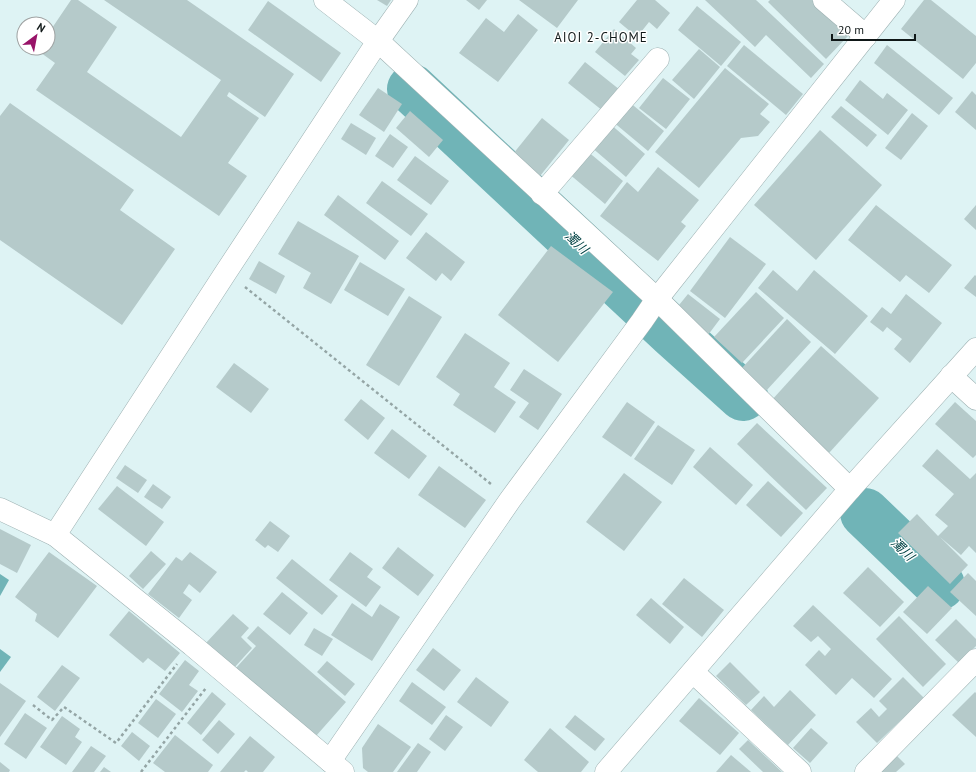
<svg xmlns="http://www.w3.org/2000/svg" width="976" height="772" font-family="'PT Sans','Noto Sans JP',sans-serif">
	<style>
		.water { fill: #70b4b7 }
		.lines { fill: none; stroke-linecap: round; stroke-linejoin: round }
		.river { stroke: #70b4b7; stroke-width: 50 }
		.building { fill: #b5caca }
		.minor-casing { stroke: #9db1b2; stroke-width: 23 }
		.path { stroke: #94a5a5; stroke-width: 2.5; stroke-dasharray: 3 3; stroke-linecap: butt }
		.minor { stroke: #fff; stroke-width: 22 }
		.labels { text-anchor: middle; stroke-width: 3; stroke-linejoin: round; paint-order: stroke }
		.neighbourhood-label { font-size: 13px; letter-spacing: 1px; fill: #0f1717; stroke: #fff }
		.water-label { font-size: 13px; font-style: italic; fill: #004244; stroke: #fff }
	</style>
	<rect width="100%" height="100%" fill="#def3f4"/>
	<!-- water -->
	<g class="water">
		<path d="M0,574l9,6 -9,16z"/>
		<path d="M0,649l11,8 -11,15z"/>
	</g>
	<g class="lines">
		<!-- river -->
		<g class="river">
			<path d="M412,89l261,244 70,63"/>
			<path d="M865,513l75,72"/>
		</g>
	</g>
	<!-- building -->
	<g class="building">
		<path d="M71,0h7l39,27 -30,45 94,65 40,-57 -117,-80h83l107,74 -29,43 -36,-25 -2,4 32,22 -31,45 19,13 -28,40 -183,-126 19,-27 -18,-13 1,-2h10v-14z"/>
		<path d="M377,0h14l-4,6z"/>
		<path d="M466,0h21l-8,10z"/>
		<path d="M519,0h59l-21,28z"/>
		<path d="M637,0h18l15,13 -13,16 -8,-7 -12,15 -18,-15z"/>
		<path d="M705,0h51l68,64 -13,14 -45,-43 -11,12z"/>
		<path d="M770,0h42l36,36 -22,23 -58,-57z"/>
		<path d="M924,0h7l45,36v27l-13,16 -62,-50z"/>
		<path d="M268,1l73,52 -20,29 -73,-52z"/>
		<path d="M697,6l44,36 -20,24 -43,-36z"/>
		<path d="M518,14l20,16 -40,52 -39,-29 27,-35 18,14z"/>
		<path d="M614,29l22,19 -5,6 8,6 -14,16 -30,-24z"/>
		<path d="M744,45l59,49 -17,21 -59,-49z"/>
		<path d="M887,45l66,53 -14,17 -65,-52z"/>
		<path d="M699,49l21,18 -26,32 -22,-19z"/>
		<path d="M585,62l35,28 -17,21 -35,-28z"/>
		<path d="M725,68l44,36 -9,10 10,8 -12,14 -17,2 -42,50 -44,-36z"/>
		<path d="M663,78l27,21 -24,30 -27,-21z"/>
		<path d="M860,80l23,19 4,-6 21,17 -20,25 -43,-35z"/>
		<path d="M378,88l24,16 -18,28 -25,-17z"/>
		<path d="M972,91l4,4v35l-21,-18z"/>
		<path d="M628,101l36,30 -16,20 -36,-30z"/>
		<path d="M10,103l124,87 -14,20 55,39 -53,76 -122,-85v-124z"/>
		<path d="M841,106l36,29 -10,12 -36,-30z"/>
		<path d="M410,111l33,29 -14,17 -33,-29z"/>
		<path d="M912,113l16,13 -27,34 -16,-12z"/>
		<path d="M542,118l27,22 -29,36 -27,-22z"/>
		<path d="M351,123l25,15 -10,17 -25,-16z"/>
		<path d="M609,123l36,31 -19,23 -36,-31z"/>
		<path d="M820,130l62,55 -66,75 -62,-55z"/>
		<path d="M390,134l18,13 -15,21 -18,-12z"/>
		<path d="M586,150l37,31 -18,23 -37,-31z"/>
		<path d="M415,156l34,25 -18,24 -34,-25z"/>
		<path d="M658,167l41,33 -18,22 5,4 -28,35 -58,-45 27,-34 11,10z"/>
		<path d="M382,181l46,33 -17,22 -45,-33z"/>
		<path d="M338,195l61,46 -14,19 -61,-45z"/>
		<path d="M876,205l76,60 -23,28 -23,-18 -6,7 -52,-42z"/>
		<path d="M976,205v25l-12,-11z"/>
		<path d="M298,221l61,35 -28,48 -28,-16 8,-15 -33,-19z"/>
		<path d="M426,232l39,30 -14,19 -9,-8 -6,8 -30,-23z"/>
		<path d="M730,237l36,27 -41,54 -35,-27z"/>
		<path d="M551,246l62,46 -55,70 -60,-47z"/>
		<path d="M259,261l26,15 -9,18 -27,-15z"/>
		<path d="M360,262l45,27 -17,27 -44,-26z"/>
		<path d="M773,270l24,21 17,-21 54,46 -33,38 -77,-66z"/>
		<path d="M975,275l1,1v21l-12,-9z"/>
		<path d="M756,292l28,26 -42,45 -28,-26z"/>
		<path d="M688,294l32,25 -12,16 -33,-25z"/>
		<path d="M906,294l36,29 -32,40 -16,-14 8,-10 -15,-12 -4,5 -13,-10 12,-15 9,7z"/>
		<path d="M409,296l33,21 -43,69 -33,-21z"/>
		<path d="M787,319l24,23 -45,49 -24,-23z"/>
		<path d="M465,333l45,30 -16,24 22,15 -21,31 -42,-28 7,-11 -24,-17z"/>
		<path d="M821,346l58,52 -50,55 -58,-52z"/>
		<path d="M234,363l35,26 -18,24 -35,-26z"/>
		<path d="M524,369l38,25 -24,36 -19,-13 10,-14 -19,-13z"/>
		<path d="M361,399l24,19 -17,22 -24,-20z"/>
		<path d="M627,402l28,20 -24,35 -29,-20z"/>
		<path d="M955,402l21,19v34l-3,3 -38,-34z"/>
		<path d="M757,423l70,65 -21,22 -69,-66z"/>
		<path d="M658,425l37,25 -23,35 -38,-26z"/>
		<path d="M392,429l35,27 -18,23 -35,-26z"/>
		<path d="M710,447l43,38 -17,20 -43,-38z"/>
		<path d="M937,449l33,30 6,-6v80l-7,-7 -8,9 -21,-18 28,28 -18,19 -52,-51 19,-19 21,22 10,-10 -13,-11 19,-21 -32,-28z"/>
		<path d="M125,465l22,15 -9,13 -22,-15z"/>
		<path d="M439,466l47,34 -21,28 -47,-33z"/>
		<path d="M624,473l38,29 -38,49 -38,-29z"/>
		<path d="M768,481l35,32 -22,24 -35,-32z"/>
		<path d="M153,484l18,13 -9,12 -18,-12z"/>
		<path d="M117,486l47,36 -18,24 -48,-37z"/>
		<path d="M270,521l20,15 -12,16 -10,-7 -3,3 -10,-8z"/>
		<path d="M0,529l31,16 -14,28 -17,-9z"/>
		<path d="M398,547l36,28 -16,21 -36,-28z"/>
		<path d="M151,551l15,13 -23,25 -14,-13z"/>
		<path d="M49,552l48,34 -39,52 -23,-17 2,-7 -22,-17z"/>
		<path d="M190,552l27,20 -17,21 -11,-9 -6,9 9,7 -13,18 -31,-24 28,-37 6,4z"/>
		<path d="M350,552l23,17 -6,8 14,10 -15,20 -37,-27z"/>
		<path d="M292,559l46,37 -16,19 -46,-37z"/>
		<path d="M868,567l36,35 -24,25 -37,-34z"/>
		<path d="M968,573l8,8v35l-26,-24z"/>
		<path d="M684,578l40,32 -22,27 -40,-33z"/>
		<path d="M928,586l24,22 -25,26 -24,-22z"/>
		<path d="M282,592l26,21 -18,22 -27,-21z"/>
		<path d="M651,598l33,29 -14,17 -34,-29z"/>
		<path d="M352,603l20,14 8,-13 20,13 -28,44 -41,-26z"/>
		<path d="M813,605l79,74 -18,19 -22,-20 -16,17 -31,-30 14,-15 6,6 6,-7 -13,-13 -7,6 -18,-16z"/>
		<path d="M129,611l51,42 -15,18 -17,-13 -5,5 -34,-28z"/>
		<path d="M233,614l16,14 -8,9 11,11 -18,20 -28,-25z"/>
		<path d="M899,616l47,48 -23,23 -47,-48z"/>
		<path d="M956,619l20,20v7l-17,17 -24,-23z"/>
		<path d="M258,626l88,76 -30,34 -80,-68 20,-22 -9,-8z"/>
		<path d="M314,628l19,11 -11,17 -18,-11z"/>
		<path d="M433,648l28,22 -17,21 -28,-21z"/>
		<path d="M185,660l14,11 -10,14 9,6 -16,21 -23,-18z"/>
		<path d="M327,661l28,23 -10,12 -28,-24z"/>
		<path d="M730,662l30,30 -14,13 -30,-29z"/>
		<path d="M62,665l18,13 -25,33 -18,-14z"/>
		<path d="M476,677l33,25 -18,25 -34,-25z"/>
		<path d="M903,677l21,21 -47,45 -21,-21 15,-14 8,9 8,-8 -8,-8z"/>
		<path d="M412,682l34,25 -14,18 -33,-24z"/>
		<path d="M0,683l26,18 -26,36z"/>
		<path d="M790,690l26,25 -28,30 -37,-35 13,-14 10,11z"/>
		<path d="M212,692l14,12 -25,31 -14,-12z"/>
		<path d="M975,692l1,1v44l-24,-22z"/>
		<path d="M699,698l40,35 -19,22 -41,-34z"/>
		<path d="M156,699l20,15 -18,24 -20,-15z"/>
		<path d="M25,713l22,15 -21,31 -22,-15z"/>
		<path d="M446,715l17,12 -18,24 -16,-12z"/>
		<path d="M575,715l30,24 -10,12 -30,-24z"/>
		<path d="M62,716l18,13 -5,8 7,5 -16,23 -26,-18z"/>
		<path d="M219,720l16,14 -17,20 -16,-14z"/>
		<path d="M378,724l33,23 -18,25h-25l-5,-4 -1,-20z"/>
		<path d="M550,728l39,34 -8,10h-43l-14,-12z"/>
		<path d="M811,728l17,15 -18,20 -17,-15z"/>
		<path d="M132,732l18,14 -11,15 -18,-15z"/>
		<path d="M175,735l38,30 -5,7h-43l-12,-9z"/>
		<path d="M250,736l25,21 -12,15h-15l-2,-2 -2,2h-24z"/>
		<path d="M748,740l34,32h-19l-24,-23z"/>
		<path d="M418,743l13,9 -14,20h-20z"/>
		<path d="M91,746l15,10 -12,16h-22z"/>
		<path d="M895,754l10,10 -9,8h-20z"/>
		<path d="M731,755l20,17h-35z"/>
		<path d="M0,762l10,8 -1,2h-9z"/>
		<path d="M104,767l7,5h-11z"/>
	</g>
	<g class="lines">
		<!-- minor casing -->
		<g class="minor-casing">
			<g id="minor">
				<path d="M325,0l53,41 279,258 193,190"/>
				<path d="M824,0l42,36"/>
				<path d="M542,194l116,-135"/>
				<path d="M951,376l25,23"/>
				<path d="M0,509l55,26 137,110 151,127"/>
				<path d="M55,535l171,-263 152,-231 29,-41"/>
				<path d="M693,672l107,100"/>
				<path d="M330,761l180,-261 132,-179 15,-22 237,-299"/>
				<path d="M606,772l244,-283 126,-140"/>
				<path d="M866,772l110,-112"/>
			</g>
		</g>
		<!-- path -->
		<g class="path">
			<path d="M245,287l246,197"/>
			<path d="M33,705l19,15 12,-13 52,36 61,-79"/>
			<path d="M141,772l65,-84"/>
		</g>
		<!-- minor -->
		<use href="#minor" class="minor"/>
	</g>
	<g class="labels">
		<!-- neighbourhood labels -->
		<g class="neighbourhood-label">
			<text x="601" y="42">AIOI 2-CHOME</text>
		</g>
		<!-- water labels -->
		<g class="water-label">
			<text transform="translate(577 242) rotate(43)" y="5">濁川</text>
			<text transform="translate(903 549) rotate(44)" y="5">濁川</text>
		</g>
	</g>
	<!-- north arrow -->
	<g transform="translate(36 36) rotate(32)"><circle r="19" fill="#ffffff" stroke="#9fa2a2"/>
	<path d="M0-3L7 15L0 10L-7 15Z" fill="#981368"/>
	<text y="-6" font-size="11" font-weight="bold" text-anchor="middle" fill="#0f1717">N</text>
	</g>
	<!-- scale -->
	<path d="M832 34v6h83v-6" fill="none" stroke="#0f1717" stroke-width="2"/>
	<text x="838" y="34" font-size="12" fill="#0f1717" stroke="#ffffff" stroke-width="3" paint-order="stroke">20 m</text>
</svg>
